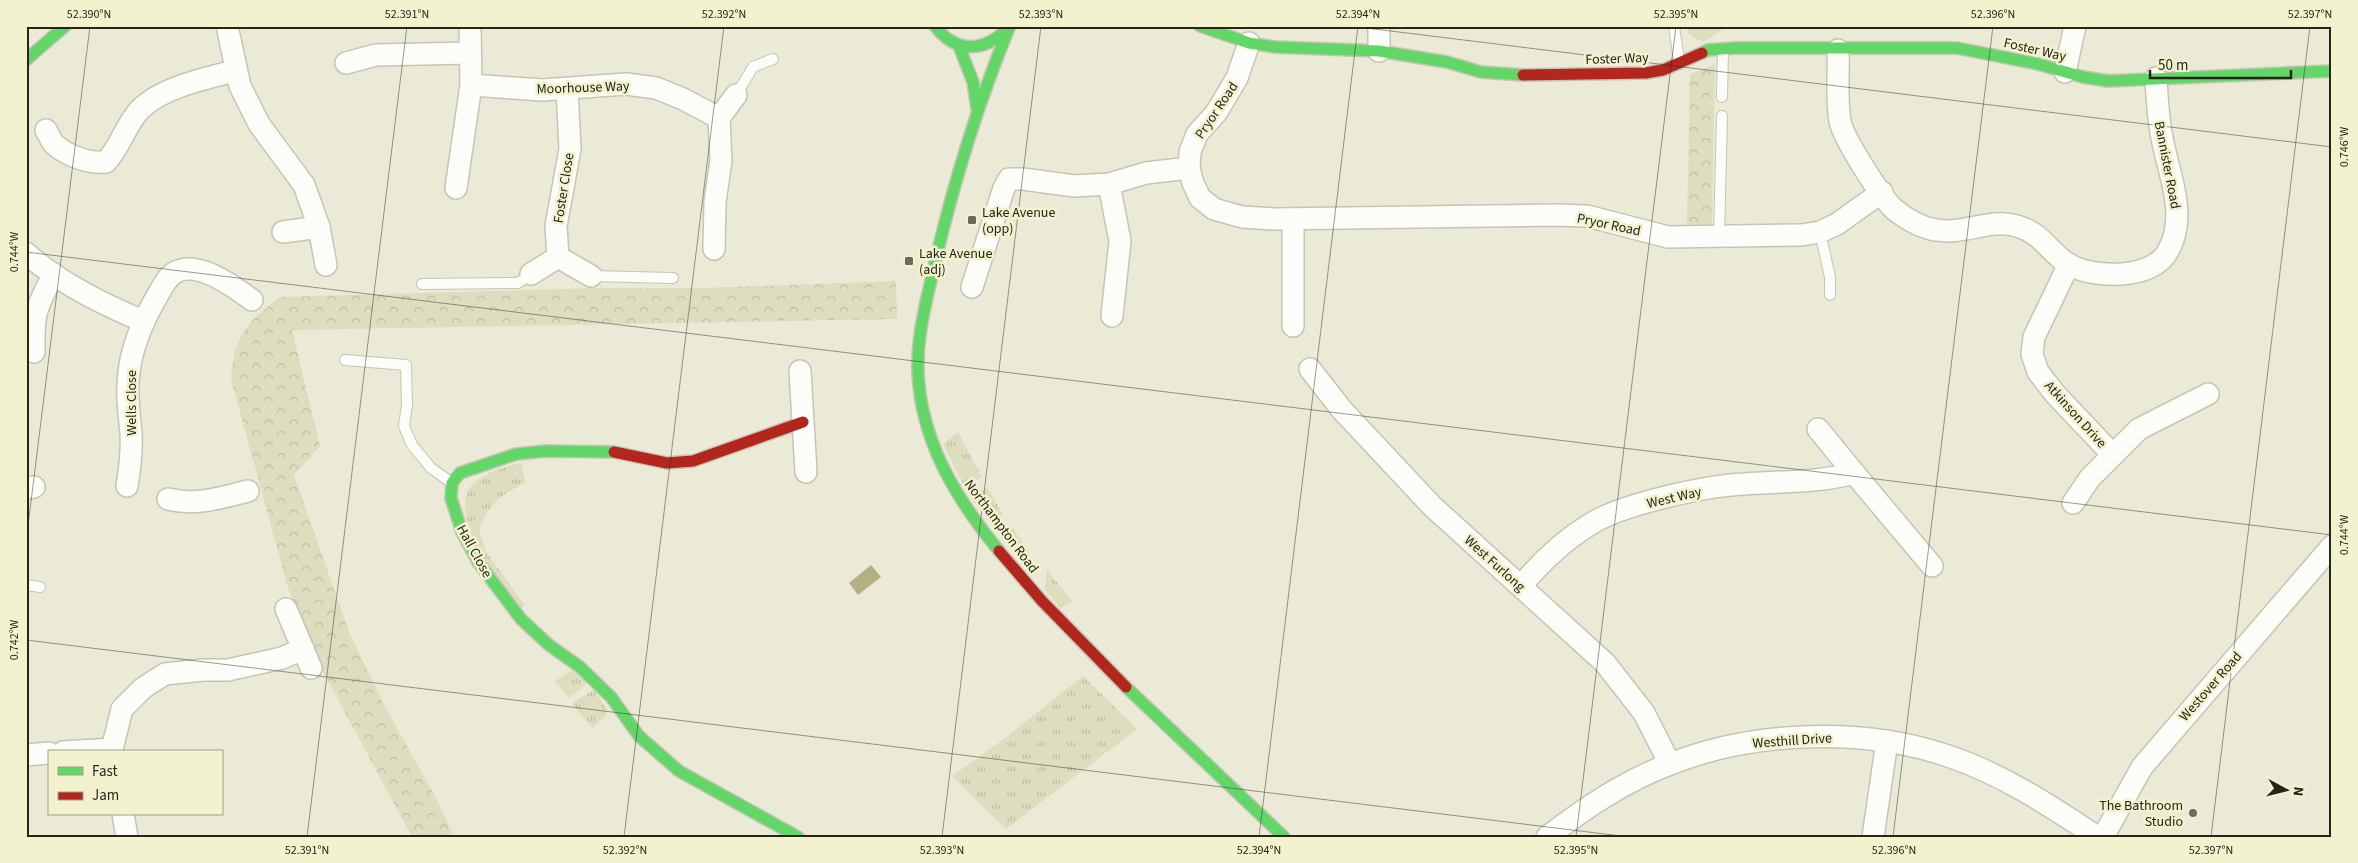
<svg xmlns="http://www.w3.org/2000/svg" width="2358" height="863" font-family="'Source Sans 3',sans-serif">
	<style>
		.grass { fill: url(#grass-tufts) }
		.forest { fill: url(#forest-crowns) }
		.water { fill: #b3b082 }
		.lines { fill: none; stroke-linecap: round; stroke-linejoin: round }
		.lane-casing { stroke: #c6c5b5; stroke-width: 12 }
		.street-casing { stroke: #c6c5b5; stroke-width: 24 }
		.fast-casing { stroke: #c6c5b5; stroke-width: 14 }
		.jam-casing { stroke: #c6c5b5; stroke-width: 14 }
		.lane { stroke: #fcfcf9; stroke-width: 10 }
		.street { stroke: #fcfcf9; stroke-width: 21 }
		.fast { stroke: #63d668; stroke-width: 11 }
		.jam { stroke: #b3261e; stroke-width: 11 }
		.ticks { fill: none; stroke: #262518; stroke-width: 1; stroke-opacity: 0.45 }
		.poi-dot { fill: #6b6a5b; stroke: #f3f2cf; stroke-width: 2 }
		.labels { text-anchor: middle; stroke-width: 5; stroke-linejoin: round; paint-order: stroke }
		.street-label { font-size: 14px; fill: #262518; stroke: #f3f2cf }
		.poi-label { font-size: 14px; fill: #262518; stroke: #f3f2cf; text-anchor: start }
		.neatline { fill: none; stroke: #262518; stroke-width: 2 }
		.ticks-label { font-size: 12px; text-anchor: middle; fill: #262518 }
	</style>
	<defs>
		<pattern id="grass-tufts" width="24" height="20" patternUnits="userSpaceOnUse" patternTransform="scale(1.25)"><rect width="24" height="20" fill="#deddbf"/><path d="M3 7l-1-3M5 7V3M7 7l1-3M15 17l-1-3M17 17v-4M19 17l1-3" fill="none" stroke="#bebea3"/></pattern>
		<pattern id="forest-crowns" width="20" height="18" patternUnits="userSpaceOnUse" patternTransform="scale(1.25)"><rect width="20" height="18" fill="#deddbf"/><path d="M2 6a3 3 0 1 1 6 0M12 15a3 3 0 1 1 6 0" fill="none" stroke="#bebea3"/></pattern>
	</defs>
	<rect width="100%" height="100%" fill="#ebead7"/>
	<!-- grass -->
	<g class="grass">
		<path d="M958,432l24,45 -18,9 -21,-42z"/>
		<path d="M521,463l5,19c-25,14 -38,20 -47,49l7,21 39,53 -5,3c-19,-24 -75,-92 -48,-123 12,-13 33,-18 49,-22z"/>
		<path d="M987,487l16,28 -13,7 -19,-24z"/>
		<path d="M1011,525l19,29 -11,5 -18,-22z"/>
		<path d="M1047,570l26,32 -12,6 -16,-18z"/>
		<path d="M572,670l16,13 -19,15 -14,-17z"/>
		<path d="M1083,676l54,53 -131,100 -54,-53 56,-40z"/>
		<path d="M594,690l13,19 -1,7 -14,12 -20,-25z"/>
	</g>
	<!-- forest -->
	<g class="forest">
		<path d="M1688,26h35l-1,4 -18,12 -16,-8z"/>
		<path d="M1715,64l-3,160 -15,2 -10,-2 3,-150z"/>
		<path d="M896,281l1,38 -605,11 28,116 -26,29 55,157 34,71 54,97 17,37h-42l-91,-169 -33,-80 -57,-209c3,-43 16,-57 49,-82l317,-9h109z"/>
	</g>
	<!-- water -->
	<path class="water" d="M871,565l10,12 -23,18 -9,-12z"/>
	<g class="lines">
		<!-- lane casing -->
		<g class="lane-casing">
			<g id="lane">
				<path d="M1674,26l5,35"/>
				<path d="M736,95l17,-28 20,-8"/>
				<path d="M1722,97l1,-47"/>
				<path d="M1820,232l10,45v18"/>
				<path d="M1719,237l3,-121"/>
				<path d="M591,276l82,2"/>
				<path d="M422,284l96,-1 13,-9"/>
				<path d="M345,360l61,5 1,40 -3,21 8,19 19,23 21,15"/>
				<path d="M26,585l14,2"/>
			</g>
		</g>
		<!-- street casing -->
		<g class="street-casing">
			<g id="street">
				<path d="M227,26l13,60 19,38 45,61 15,42 7,38"/>
				<path d="M470,26l1,59 71,5 84,-6 30,4 27,11 36,19"/>
				<path d="M1249,43l-12,35 -21,35 -19,21 -7,18 -1,16 4,15 7,15 14,11 28,8 32,2 281,-4 32,1 81,21 133,-2 19,-3 17,-8 45,-32"/>
				<path d="M1838,50c1,23 -2,48 2,71 3,17 42,78 55,89 11,9 27,18 41,20 28,5 54,-12 81,-4 25,7 31,25 51,38 25,15 85,16 100,-13 20,-35 1,-76 -6,-113 -4,-20 -5,-40 -6,-60"/>
				<path d="M1379,51v-25"/>
				<path d="M346,63l30,-8 94,-2"/>
				<path d="M2065,72l10,-46"/>
				<path d="M46,130c3,5 5,11 8,14 13,12 36,20 52,18 13,-14 19,-34 31,-49 19,-24 69,-35 98,-42"/>
				<path d="M1109,184l11,57 -8,75"/>
				<path d="M456,188l15,-103"/>
				<path d="M1293,219v107"/>
				<path d="M283,232l36,-5"/>
				<path d="M714,249l1,-47 6,-42 -2,-42 17,-23"/>
				<path d="M26,253c33,30 76,51 117,68"/>
				<path d="M558,257l33,19"/>
				<path d="M2069,264l-35,73 -2,17 6,18 18,23 56,59"/>
				<path d="M531,274l27,-17 -2,-31 14,-77 -3,-60"/>
				<path d="M972,287l32,-99 5,-9h14l51,7 35,-2 37,-11 43,-5"/>
				<path d="M34,352c-1,-38 2,-45 20,-78"/>
				<path d="M1310,369l32,41 90,96 173,157 39,50 26,51"/>
				<path d="M800,371l6,101"/>
				<path d="M1818,429l36,44"/>
				<path d="M127,486c3,-18 5,-35 4,-53 -2,-20 -5,-41 -2,-61 3,-27 14,-51 27,-74 5,-8 10,-20 18,-25 23,-14 59,13 78,27"/>
				<path d="M26,488l8,-1"/>
				<path d="M168,499c28,7 52,-1 80,-8"/>
				<path d="M2073,503l17,-25 49,-49 69,-35"/>
				<path d="M1521,586c20,-24 42,-45 68,-61 32,-21 116,-39 155,-41 37,-3 73,-1 110,-11l78,93"/>
				<path d="M286,609l25,59"/>
				<path d="M112,749l10,-40 21,-21 22,-14 38,-4h25l54,-12 21,-9"/>
				<path d="M63,752l49,-3 1,3"/>
				<path d="M26,755l23,-2"/>
				<path d="M123,814l4,23"/>
				<path d="M1547,837c38,-29 78,-56 123,-73 83,-33 193,-37 278,-8 54,18 101,49 149,81"/>
				<path d="M1873,837l14,-96"/>
				<path d="M2103,837l39,-70 190,-221"/>
			</g>
		</g>
		<!-- fast casing -->
		<g class="fast-casing">
			<g id="fast">
				<path d="M935,26c22,29 51,26 75,0"/>
				<path d="M1200,26l49,17 26,4 104,4 68,11 34,10 42,3"/>
				<path d="M959,46l14,36 4,27"/>
				<path d="M1702,53l6,-3 27,-2h222l81,16 45,13 25,4 224,-10"/>
				<path d="M26,60l39,-34"/>
				<path d="M614,452l-68,-1 -30,3 -56,19 -8,10 -1,15 11,34 16,30 43,57 28,26 31,22 31,30 28,39 40,35 119,66"/>
				<path d="M999,551c-40,-49 -73,-101 -80,-165 -5,-42 7,-83 16,-123 19,-82 42,-157 74,-235"/>
				<path d="M1126,687l158,150"/>
			</g>
		</g>
		<!-- jam casing -->
		<g class="jam-casing">
			<g id="jam">
				<path d="M1523,75l123,-2 17,-3 39,-17"/>
				<path d="M614,452l53,11 26,-2 110,-39"/>
				<path d="M999,551l43,50 84,86"/>
			</g>
		</g>
		<!-- lane -->
		<use href="#lane" class="lane"/>
		<!-- street -->
		<use href="#street" class="street"/>
		<!-- fast -->
		<use href="#fast" class="fast"/>
		<!-- jam -->
		<use href="#jam" class="jam"/>
	</g>
	<!-- ticks -->
	<path class="ticks" d="M1350,26l982,121M26,252l2306,283M26,542l64,-516M26,640l1603,197M307,837l100,-811M624,837l100,-811M942,837l99,-811M1259,837l99,-811M1576,837l100,-811M1893,837l100,-811M2211,837l99,-811"/>
	<!-- markers -->
	<g class="poi-dot">
		<rect x="967" y="215" width="10" height="10" rx="2.5"/>
		<rect x="904" y="256" width="10" height="10" rx="2.5"/>
		<circle cx="2193" cy="813" r="5"/>
	</g>
	<g class="labels">
		<!-- street labels -->
		<g class="street-label">
			<text transform="translate(2035 49) rotate(13)" y="5">Foster Way</text>
			<text transform="translate(1617 58) rotate(-2)" y="5">Foster Way</text>
			<text transform="translate(583 87) rotate(-2)" y="5">Moorhouse Way</text>
			<text transform="translate(1216 110) rotate(-56)" y="5">Pryor Road</text>
			<text transform="translate(2168 165) rotate(79)" y="5">Bannister Road</text>
			<text transform="translate(563 188) rotate(-81)" y="5">Foster Close</text>
			<text transform="translate(1609 224) rotate(12)" y="5">Pryor Road</text>
			<text transform="translate(131 403) rotate(-90)" y="5">Wells Close</text>
			<text transform="translate(2076 414) rotate(48)" y="5">Atkinson Drive</text>
			<text transform="translate(1674 497) rotate(-13)" y="5">West Way</text>
			<text transform="translate(1002 526) rotate(53)" y="5">Northampton Road</text>
			<text transform="translate(475 551) rotate(61)" y="5">Hall Close</text>
			<text transform="translate(1495 563) rotate(42)" y="5">West Furlong</text>
			<text transform="translate(2210 686) rotate(-49)" y="5">Westover Road</text>
			<text transform="translate(1792 740) rotate(-4)" y="5">Westhill Drive</text>
		</g>
		<!-- poi labels -->
		<g class="poi-label">
			<text x="982" y="217">Lake Avenue<tspan x="982" dy="16">(opp)</tspan></text>
			<text x="919" y="258">Lake Avenue<tspan x="919" dy="16">(adj)</tspan></text>
			<text x="2183" y="810" text-anchor="end">The Bathroom<tspan x="2183" dy="16">Studio</tspan></text>
		</g>
	</g>
	<!-- border -->
	<rect width="2358" height="863" fill="none" stroke="#f3f2cf" stroke-width="55"/>
	<!-- legend -->
	<rect x="48" y="750" width="175" height="65" fill="#f3f2cf" stroke="#a1a086"/>
	<rect x="58" y="767" width="25" height="8" fill="#63d668" stroke="#a1a086"/>
	<text x="92" y="776" font-size="15" fill="#262518">Fast</text>
	<rect x="58" y="792" width="25" height="8" fill="#b3261e" stroke="#a1a086"/>
	<text x="92" y="800" font-size="15" fill="#262518">Jam</text>
	<!-- north arrow -->
	<g transform="translate(2286 790) rotate(97)" stroke="#f3f2cf" stroke-width="4" paint-order="stroke">
	<path d="M0-4L9 19L0 12L-9 19Z" fill="#262518"/>
	<text y="-8" font-size="14" font-weight="bold" text-anchor="middle" fill="#262518">N</text>
	</g>
	<!-- scale -->
	<path d="M2150 70v8h141v-8" fill="none" stroke="#262518" stroke-width="2.5"/>
	<text x="2158" y="70" font-size="15" fill="#262518" stroke="#f3f2cf" stroke-width="4" paint-order="stroke">50 m</text>
	<rect x="28" y="28" width="2302" height="808" class="neatline"/>
	<g class="ticks-label">
		<text x="89" y="18">52.390°N</text>
		<text x="407" y="18">52.391°N</text>
		<text x="724" y="18">52.392°N</text>
		<text x="1041" y="18">52.393°N</text>
		<text x="1358" y="18">52.394°N</text>
		<text x="1676" y="18">52.395°N</text>
		<text x="1993" y="18">52.396°N</text>
		<text x="2310" y="18">52.397°N</text>
		<text transform="translate(2344 147) rotate(-90)" y="4">0.746°W</text>
		<text transform="translate(14 252) rotate(-90)" y="4">0.744°W</text>
		<text transform="translate(2344 535) rotate(-90)" y="4">0.744°W</text>
		<text transform="translate(14 640) rotate(-90)" y="4">0.742°W</text>
		<text x="307" y="854">52.391°N</text>
		<text x="625" y="854">52.392°N</text>
		<text x="942" y="854">52.393°N</text>
		<text x="1259" y="854">52.394°N</text>
		<text x="1576" y="854">52.395°N</text>
		<text x="1894" y="854">52.396°N</text>
		<text x="2211" y="854">52.397°N</text>
	</g>
</svg>
